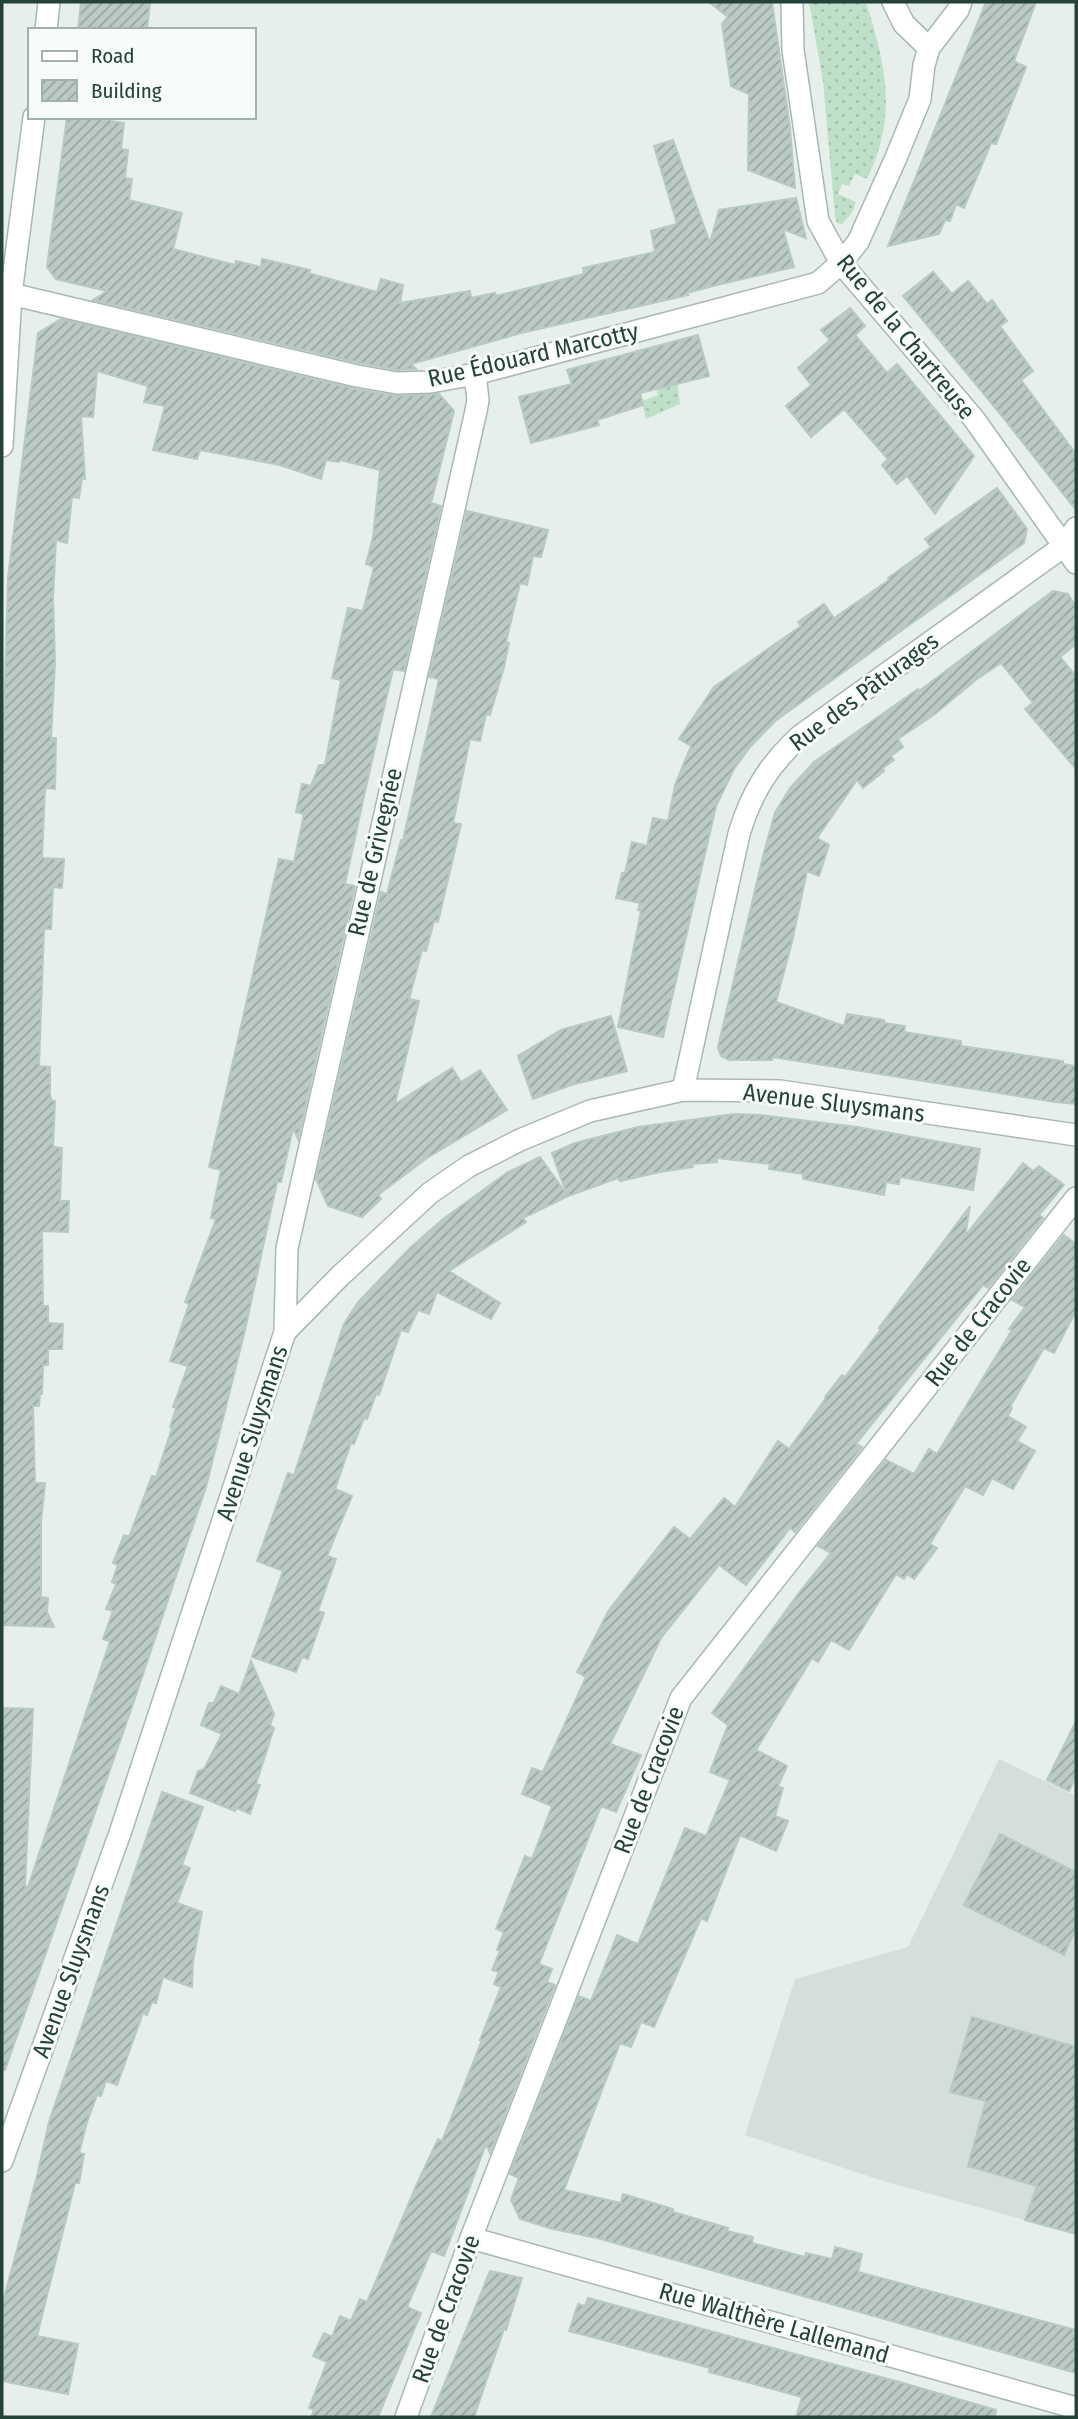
<svg xmlns="http://www.w3.org/2000/svg" width="1078" height="2419" font-family="'Fira Sans Condensed',sans-serif">
	<style>
		.built { fill: #d4dfda }
		.grass { fill: url(#grass-dots) }
		.building { fill: url(#building-hatch); stroke: #b8c9c2; stroke-width: 2 }
		.lines { fill: none; stroke-linecap: round; stroke-linejoin: round }
		.minor-casing { stroke: #a8b8b2; stroke-width: 24 }
		.minor { stroke: #fff; stroke-width: 21 }
		.labels { text-anchor: middle; stroke-width: 6; stroke-linejoin: round; paint-order: stroke }
		.street-label { font-size: 24px; fill: #24423a; stroke: #f7fbf9 }
	</style>
	<defs>
		<pattern id="grass-dots" width="8" height="8" patternUnits="userSpaceOnUse" patternTransform="scale(1.75)"><rect width="8" height="8" fill="#bfe0c8"/><path d="M2 2h.1M6 6h.1" fill="none" stroke="#a4c1ad" stroke-width="1.8" stroke-linecap="round"/></pattern>
		<pattern id="building-hatch" width="6" height="6" patternUnits="userSpaceOnUse" patternTransform="scale(1.75)"><rect width="6" height="6" fill="#bbcac4"/><path d="M-1 1l2-2M0 6l6-6M5 7l2-2" fill="none" stroke="#98a6a0"/></pattern>
	</defs>
	<rect width="100%" height="100%" fill="#e6efeb"/>
	<!-- built -->
	<path class="built" d="M999,1759l77,37v438l-196,-54 -135,-45 50,-156 113,-32z"/>
	<!-- grass -->
	<g class="grass">
		<path d="M809,2h57c20,64 32,114 1,177l-12,-5 -6,12 -7,-2 -4,10 18,8 -4,11 -10,11 -5,-1 -2,-7 -12,-135z"/>
		<path d="M676,371l4,33 -34,15 -4,-18 16,-6 -1,-5 4,-2 -2,-12z"/>
	</g>
	<!-- building -->
	<g class="building">
		<path d="M81,2h69l-3,28h-69z"/>
		<path d="M709,2h63l18,126 5,60 -47,-18 1,-76 -18,-8 -9,-62 6,-7z"/>
		<path d="M986,2h50l-22,59 12,6 -30,77 -5,-1 -27,65 -8,-4 -6,17 -5,-1 -6,14 -51,12z"/>
		<path d="M67,117h44v4l13,2 -3,26 7,1 -3,28 7,1 -3,21 53,13 -9,36 62,16 1,-4 25,6 1,-8 48,11 -2,3 69,19 4,-13 22,6 -3,18 70,-12 1,7 24,-5 1,3 88,-22 -1,-6 72,-16 -4,-21 26,-7 -23,-78 19,-6 37,103 9,-33 77,-12 10,40 -23,-9 11,38 -81,19 -26,7 1,2 -167,38 -110,31 5,5 -18,1 -38,-7 -267,-63 14,-9 -51,-12 -9,-12z"/>
		<path d="M933,272l19,22 16,-13 19,23 5,-4 15,21 -7,5 33,45 -12,9 55,74v56l-75,-95 -98,-119z"/>
		<path d="M850,308l15,18 -10,9 32,38 10,-9 77,92 -39,58 -28,-38 -10,8 -15,-19 6,-6 -44,-50 -33,28 -25,-31 25,-21 -13,-17 32,-28 -9,-10z"/>
		<path d="M61,319l294,70 42,7 42,-2 15,17 -23,92 10,3 -37,165 -11,-2 -29,127 -19,88 10,2 -57,253 -5,-11 -12,54h-4l-32,148 -39,157 -73,217 -128,366 -3,-1v-361l31,1 -8,177 3,1 82,-246 -7,-2 10,-28 -7,-2 10,-25 -4,-2 6,-17 -5,-2 11,-28 5,2 23,-61 4,1 16,-49 -2,-1 6,-19 -3,-1 15,-41 -18,-5 19,-57 -4,-2 31,-83 -5,-1 10,-48 -12,-3 70,-308 15,3 10,-48 -8,-2 6,-28 9,2 8,-21h6l16,-85 -9,-2 16,-70 15,3 11,-44 -8,-3 7,-27 7,-67 -40,-10 -1,2 -13,-2 -5,19 -41,-14 -80,-15 -3,9 -44,-9 12,-44 -21,-4 4,-16 -51,-15 -4,46 -12,-1 4,63 -3,-1 -3,20 -7,-1 -5,46 -11,-3 -3,57 2,66 -4,75h5l-1,51 -10,-1 -3,70 22,1 -2,29 -9,-1 -2,42h-7l-5,137 11,1v28l2,6h3l-2,46 9,1 -2,53h9l-1,31 -26,-1 1,75h5v17l15,1 -1,25h-14v16h-5l-1,29h-2l-1,12h-6l2,77h10l-4,39v75l7,1 -1,14 7,15 -52,-2v-840l6,-207 30,-245z"/>
		<path d="M698,335l11,41 -69,17 3,12 -46,15 2,5 -68,18 -12,-46 53,-13 -5,-14z"/>
		<path d="M997,488l30,41 -3,14 -249,178 -25,26 -16,22 -18,37 -53,231 -45,-10 23,-116 -3,-1 2,-7 -24,-5 6,-25h3l7,-31 15,4 6,-28 15,3 7,-36 16,-39 -12,-7 35,-52 87,-61 -3,-4 26,-18 10,14 55,-38 -1,-2 43,-31 -6,-8z"/>
		<path d="M467,511l81,19 -7,27 -8,-1 -6,29 -7,-2 -14,59 3,1 -5,24 -14,48 -4,-1 -6,27 -10,-2 -17,84 8,1 -23,98 -4,-1 -8,30 -4,-1 -13,49 10,2 -24,103 57,-36 9,14 19,-12 27,40 -80,48 -49,37 3,4 -19,18 -34,-11 -12,-27 65,-287 6,2 14,-54h2l25,-110 11,-51 -10,-2z"/>
		<path d="M1053,591l15,3 8,13v37l-16,13 16,19v93l-51,-60 8,-6 -32,-40 -24,16 -42,35 -37,25 5,8 -12,9 3,4 -11,8 1,3 -21,17 -6,-8 -40,58 12,7 -10,31 -12,-5 -15,71 -16,60 68,24 3,-12 37,6v3l21,3 -1,6 57,9v5l102,15v3l13,2v38l-21,-2 -282,-45 -1,3h-43l-8,-4 -3,-9 45,-191 12,-43 15,-25 24,-26 104,-73 1,2z"/>
		<path d="M611,1016l16,55 -56,14 -38,14 -15,-43 43,-26z"/>
		<path d="M735,1114l25,1 97,12 123,22 -7,41 -73,-13 -1,7 -13,-2 -2,13 -81,-16v-5l-34,-5 1,-5 -54,-6 1,4 -25,2 1,3 -33,5 -40,9 -2,-3 -50,18 -45,22 3,4 -77,49 51,32 -9,16 -54,-27 -8,22 -11,-4 -10,22 -7,-2 -22,65 -3,-1 -9,25 -3,-1 -10,26 -3,-1 -16,46 17,7 -25,60 9,3 -18,52 6,2 -16,46 -6,-2 -6,15 -44,-15 31,-86 -26,-10 31,-88 6,2 50,-151 14,-22 52,-54 33,-29 65,-47 32,-15 27,38 -15,-42 23,-10 63,-16z"/>
		<path d="M1023,1163l10,8 6,-5 25,19 -25,30 4,3 -55,70 -5,-3 -127,159 6,3 -67,85 -5,-4 -44,57 -27,-20 -58,73 -51,106 31,11 -25,57 -15,-6 -62,158 13,5 -5,13 8,3 -65,168 -4,-9 -42,112 -13,-5 -24,56 14,6 -43,104h-67l3,-7 -5,-2 18,-46 -14,-6 11,-23 8,4 8,-21 11,5 9,-22 7,3 49,-116 22,-47 4,2 40,-101h-2l21,-53 -7,-3 5,-12 -7,-2 8,-19 -3,-1 7,-18 -8,-3 29,-73 7,3 20,-53 -30,-12 10,-26 11,4 43,-95 -9,-5 32,-62 65,-83 16,12 34,-41 11,9 43,-66 11,8 37,-51 -1,-1 17,-22 3,2 36,-48 -2,-1 91,-122 -5,30z"/>
		<path d="M1064,1235l12,9v67l-22,42 -10,-5 -34,59 2,1 -4,8 18,11 -9,14 18,10 -22,38 -21,-11 -9,17 -18,-9 -35,58 7,4 -23,31 -7,-5 -3,5 -8,-5 -47,76 -18,-10 -13,22 -6,-4 -56,92 31,16 -9,20 5,2 -8,28 13,5 -12,30 -36,-16 -33,86 -6,-3 -47,109 -13,-5 -10,25 -11,-4 -56,147 57,13 2,-9 50,15v3l55,16 -1,3 26,6 -1,6 53,14 1,-4 26,6 3,-12 27,7 -4,18 218,58v43l-479,-135 -44,-9 -33,-10 -9,-19 8,-22 -9,-4 69,-178 12,5 26,-66 21,9 47,-116 21,8 24,-56 -20,-8 18,-47 -16,-12 86,-119 33,-41 -13,-7 68,-86 28,14 15,-25 8,5 75,-124 -3,-1 16,-22 -13,-7z"/>
		<path d="M251,1661l23,53 -4,11 4,3 -18,56 4,1 -10,29 -13,-6 -2,3 -45,-18 8,-22 6,-2 18,-35 -21,-9 8,-22h5l7,-17 18,8z"/>
		<path d="M1076,1721v55l-7,15 -22,-11z"/>
		<path d="M162,1792l41,15 -21,58 8,3 -13,35 25,9 -9,50 -1,25 -29,-10 -7,26 -4,-1 -5,13 -4,-2 -26,72 -11,-4 -5,15 -4,-1 -10,27 -8,31 5,1 -5,29h-4l-38,153 41,8 -10,50 -66,-13v-76l35,-129 12,-54z"/>
		<path d="M1000,1834l76,38v56l-12,27 -100,-50z"/>
		<path d="M972,2017l104,30v187l-51,-14 12,-34 -69,-20 18,-65 -36,-9z"/>
		<path d="M490,2271l32,7 -16,52 -2,-1 -30,88h-43z"/>
		<path d="M588,2298l315,85 93,27 -1,7h-199l6,-20 -93,-25 1,-4 -141,-37 9,-27 7,2z"/>
	</g>
	<g class="lines">
		<!-- minor casing -->
		<g class="minor-casing">
			<g id="minor">
				<path d="M792,2l1,48 25,171 23,42 133,156 102,144"/>
				<path d="M893,2l11,22 25,24"/>
				<path d="M46,30l3,-28"/>
				<path d="M11,294l346,82 40,7 34,-1 44,-8 343,-91 23,-20 17,-21 37,-82 25,-61 4,-34 5,-17 29,-38 3,-8"/>
				<path d="M2,446l9,-152 23,-177"/>
				<path d="M683,1090l56,-256c12,-41 30,-69 61,-98l264,-190 12,-18"/>
				<path d="M285,1332l2,-84 189,-837 2,-11 -3,-26"/>
				<path d="M2,2161l118,-328 165,-501 55,-56 90,-83 39,-27 51,-26 70,-29 93,-21 97,1 296,44"/>
				<path d="M471,2238l605,170"/>
				<path d="M406,2417l65,-179 210,-540 395,-500"/>
			</g>
		</g>
		<!-- minor -->
		<use href="#minor" class="minor"/>
	</g>
	<g class="labels">
		<!-- street labels -->
		<g class="street-label">
			<text transform="translate(906 337) rotate(51)" y="8">Rue de la Chartreuse</text>
			<text transform="translate(533 355) rotate(-13)" y="8">Rue Édouard Marcotty</text>
			<text transform="translate(864 692) rotate(-37)" y="8">Rue des Pâturages</text>
			<text transform="translate(375 852) rotate(-77)" y="8">Rue de Grivegnée</text>
			<text transform="translate(834 1103) rotate(7)" y="8">Avenue Sluysmans</text>
			<text transform="translate(978 1322) rotate(-52)" y="8">Rue de Cracovie</text>
			<text transform="translate(252 1433) rotate(-72)" y="8">Avenue Sluysmans</text>
			<text transform="translate(649 1780) rotate(-69)" y="8">Rue de Cracovie</text>
			<text transform="translate(71 1971) rotate(-70)" y="8">Avenue Sluysmans</text>
			<text transform="translate(446 2309) rotate(-70)" y="8">Rue de Cracovie</text>
			<text transform="translate(774 2323) rotate(16)" y="8">Rue Walthère Lallemand</text>
		</g>
	</g>
	<!-- border -->
	<rect width="1078" height="2419" fill="none" stroke="#24423a" stroke-width="7"/>
	<!-- legend -->
	<rect x="28" y="28" width="228" height="91" fill="#f7fbf9" stroke="#a3b1ad" stroke-width="2"/>
	<rect x="42" y="51" width="35" height="10" fill="#ffffff" stroke="#a3b1ad" stroke-width="2"/>
	<text x="91" y="63" font-size="21" fill="#24423a">Road</text>
	<rect x="42" y="80" width="35" height="21" fill="url(#building-hatch)" stroke="#a3b1ad" stroke-width="2"/>
	<text x="91" y="98" font-size="21" fill="#24423a">Building</text>
</svg>
